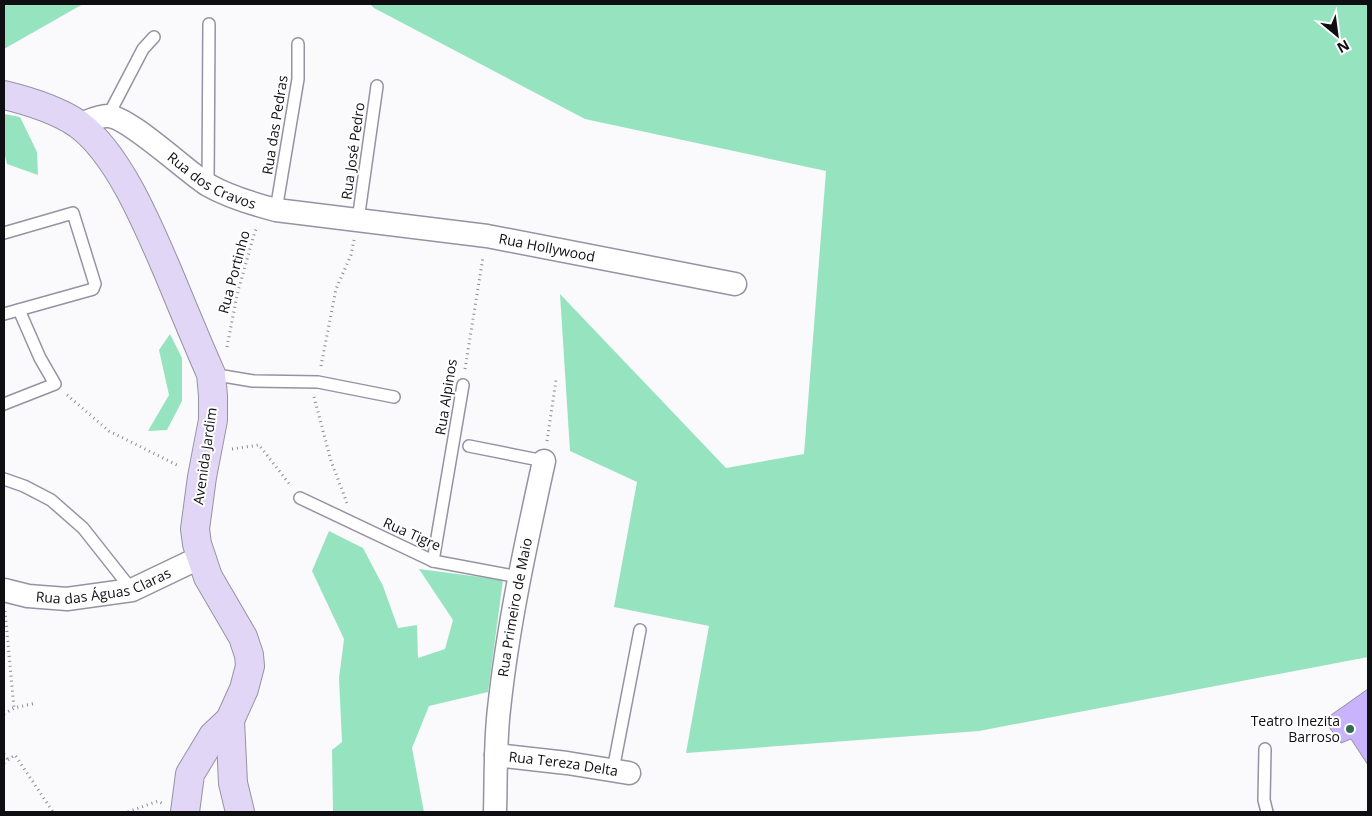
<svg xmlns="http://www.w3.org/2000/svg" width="1372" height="816" font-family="'Open Sans',sans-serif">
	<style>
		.green { fill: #96e4bf }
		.building { fill: #c9b3fc; stroke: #938f9f }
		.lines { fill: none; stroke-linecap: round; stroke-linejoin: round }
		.lane-casing { stroke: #9692a2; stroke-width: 14 }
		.street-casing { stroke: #9692a2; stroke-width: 25 }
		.secondary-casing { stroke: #9692a2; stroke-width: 30 }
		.path { stroke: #8b8a8e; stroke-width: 3; stroke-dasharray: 1 4; stroke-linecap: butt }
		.lane { stroke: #fff; stroke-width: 11 }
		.street { stroke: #fff; stroke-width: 22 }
		.secondary { stroke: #e2d6f7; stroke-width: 28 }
		.poi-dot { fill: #326a51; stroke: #fff; stroke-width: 2 }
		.labels { text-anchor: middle; stroke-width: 4; stroke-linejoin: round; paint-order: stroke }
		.street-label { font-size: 14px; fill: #0f0e13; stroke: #fff }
		.poi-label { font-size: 14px; fill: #0f0e13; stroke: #fff; text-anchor: end }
	</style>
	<rect width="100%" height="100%" fill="#faf9fc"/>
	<!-- green -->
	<g class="green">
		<path d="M4,4h79l-79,45z"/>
		<path d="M370,4h998v653l-389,74 -293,22 23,-127 -95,-19 23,-125 -67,-31 -10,-157 166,174 78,-14 22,-283 -241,-52 -211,-111z"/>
		<path d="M4,114l16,3 17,35 1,23 -31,-11 -3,-12z"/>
		<path d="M170,334l12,24v43l-15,29 -19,1 21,-36 -10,-45z"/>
		<path d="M329,531l34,17 20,38 15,42 19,-3 1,33 27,-9 8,-29 -34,-51 84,11 -15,112 -59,14 -17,42 12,64h-91l-1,-62 10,-8 -3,-64 5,-39 -32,-68z"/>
	</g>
	<!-- building -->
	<path class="building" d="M1368,689v76l-17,-26 -10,4 -17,-23z"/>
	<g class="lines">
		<!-- lane casing -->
		<g class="lane-casing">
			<g id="lane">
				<path d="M108,116l35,-67 11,-12"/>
				<path d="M208,184l1,-160"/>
				<path d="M276,210l22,-131v-35"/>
				<path d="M358,220l19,-134"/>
				<path d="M4,233l69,-20 22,71 -2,5 -3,1 -86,24"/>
				<path d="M211,374l42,7 65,1 76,15"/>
				<path d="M4,404l51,-20 -15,-26 -21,-48"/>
				<path d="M469,446l75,15"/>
				<path d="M4,479l20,7 27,14 32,28 49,62"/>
				<path d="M300,498l133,63 86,16"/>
				<path d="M433,561l30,-176"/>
				<path d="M1265,749l-1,51 3,12"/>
				<path d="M613,770l27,-140"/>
			</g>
		</g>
		<!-- street casing -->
		<g class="street-casing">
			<g id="street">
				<path id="s1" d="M78,125c9,-3 20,-9 29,-9 20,-1 81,57 101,69 21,12 45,19 68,25l211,26 248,48"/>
				<path id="s2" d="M4,590l24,6 39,3 65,-9 69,-33"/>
				<path id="s3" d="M496,755l71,8 62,10"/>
				<path id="s4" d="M495,812c1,-34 0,-69 4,-103 9,-84 27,-166 45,-248"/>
			</g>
		</g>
		<!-- secondary casing -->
		<g class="secondary-casing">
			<g id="secondary">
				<path d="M4,95c25,6 52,14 74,29 41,30 70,102 90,148 14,34 28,68 43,102l2,22v24l-11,57 -7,52 2,15 11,33 35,60 6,18 1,11 -6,23 -14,31 -17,16 -23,38 -5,38"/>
				<path d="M230,720l3,63 7,29"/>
			</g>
		</g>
		<!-- path -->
		<g class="path">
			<path d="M227,347l10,-52 18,-64 2,-4"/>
			<path d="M321,366l15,-77 15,-34 3,-15"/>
			<path d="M465,369l18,-112"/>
			<path d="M67,395l42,36 70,35"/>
			<path d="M314,397l17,64 16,42"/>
			<path d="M547,441l9,-61"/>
			<path d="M232,449l27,-4 32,41"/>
			<path d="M5,611l9,97"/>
			<path d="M4,714l10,-6 22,-5"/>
			<path d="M4,754l4,6"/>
			<path d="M4,763l11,-8 38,57"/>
			<path d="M128,812l30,-11 5,3"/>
		</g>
		<!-- lane -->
		<use href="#lane" class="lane"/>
		<!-- street -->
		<use href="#street" class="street"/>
		<!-- secondary -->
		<use href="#secondary" class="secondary"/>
	</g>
	<!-- markers -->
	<circle class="poi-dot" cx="1350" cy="729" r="5"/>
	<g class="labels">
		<!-- street labels -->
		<g class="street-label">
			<text transform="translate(275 125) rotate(-81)" y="5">Rua das Pedras</text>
			<text transform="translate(353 151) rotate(-82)" y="5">Rua José Pedro</text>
			<text dy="5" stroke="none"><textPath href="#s1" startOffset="155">Rua dos Cravos</textPath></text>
			<text dy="5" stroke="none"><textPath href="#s1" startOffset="500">Rua Hollywood</textPath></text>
			<text transform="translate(234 272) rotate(-75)" y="5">Rua Portinho</text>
			<text transform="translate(446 397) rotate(-81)" y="5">Rua Alpinos</text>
			<text transform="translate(205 456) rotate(-82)" y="5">Avenida Jardim</text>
			<text transform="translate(412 534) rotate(24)" y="5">Rua Tigre</text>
			<text dy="5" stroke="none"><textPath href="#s2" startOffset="102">Rua das Águas Claras</textPath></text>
			<text dy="5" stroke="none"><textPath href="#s4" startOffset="206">Rua Primeiro de Maio</textPath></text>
			<text dy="5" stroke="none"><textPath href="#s3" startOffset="68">Rua Tereza Delta</textPath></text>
		</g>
		<!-- poi labels -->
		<g class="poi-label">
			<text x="1340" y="726">Teatro Inezita<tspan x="1340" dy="16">Barroso</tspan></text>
		</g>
	</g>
	<!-- border -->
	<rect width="1372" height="816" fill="none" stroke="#0f0e13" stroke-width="10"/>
	<!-- north arrow -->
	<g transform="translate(1337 35) rotate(151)" stroke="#ffffff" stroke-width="4" paint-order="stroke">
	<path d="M0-4L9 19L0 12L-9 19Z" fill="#0f0e13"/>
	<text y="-8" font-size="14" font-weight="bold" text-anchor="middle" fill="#0f0e13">N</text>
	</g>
</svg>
